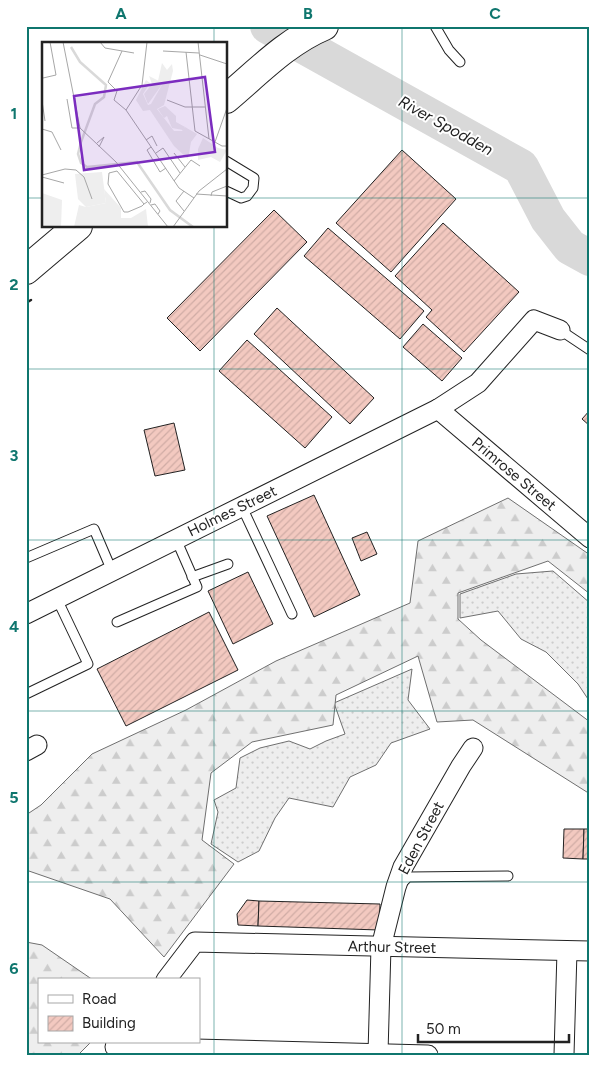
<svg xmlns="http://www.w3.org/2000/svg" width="616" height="1081" font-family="Figtree,sans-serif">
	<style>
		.grass { fill: url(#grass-dots); stroke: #6f6f6f }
		.forest { fill: url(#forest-firs); stroke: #6f6f6f }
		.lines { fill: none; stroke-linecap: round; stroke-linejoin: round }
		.river { stroke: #d9d9d9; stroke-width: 36 }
		.building { fill: url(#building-hatch); stroke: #222 }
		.lane-casing { stroke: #222; stroke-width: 11 }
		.street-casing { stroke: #222; stroke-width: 21 }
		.primary-casing { stroke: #222; stroke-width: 30 }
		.lane { stroke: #fff; stroke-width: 9 }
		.street { stroke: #fff; stroke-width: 19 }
		.primary { stroke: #fff; stroke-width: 28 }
		.wall { stroke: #222; stroke-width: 2.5 }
		.grid { fill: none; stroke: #0f766e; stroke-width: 1; stroke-opacity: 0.55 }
		.labels { text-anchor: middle; stroke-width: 4; stroke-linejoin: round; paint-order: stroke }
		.street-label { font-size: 15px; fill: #222; stroke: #fff }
		.water-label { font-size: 16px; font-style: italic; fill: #222; stroke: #fff }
		.inset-river { fill: none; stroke: #d9d9d9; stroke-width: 2.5 }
		.inset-road { fill: none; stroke: #a7a7a7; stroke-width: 1 }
		.view { fill: #7b2cbf; fill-opacity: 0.15; stroke: #7b2cbf; stroke-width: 2.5 }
		.inset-edge { fill: none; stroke: #222; stroke-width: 2.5 }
		.neatline { fill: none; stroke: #0f766e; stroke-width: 2 }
		.grid-label { font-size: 16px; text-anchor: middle; font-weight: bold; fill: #0f766e }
	</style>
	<defs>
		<pattern id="grass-dots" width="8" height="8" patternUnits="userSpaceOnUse" patternTransform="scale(1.25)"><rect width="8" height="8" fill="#eee"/><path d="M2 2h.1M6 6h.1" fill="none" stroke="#ccc" stroke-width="1.8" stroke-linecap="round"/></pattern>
		<pattern id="forest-firs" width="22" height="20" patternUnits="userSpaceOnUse" patternTransform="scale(1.25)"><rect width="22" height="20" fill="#eee"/><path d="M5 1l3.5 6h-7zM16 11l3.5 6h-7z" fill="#ccc"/></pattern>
		<pattern id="building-hatch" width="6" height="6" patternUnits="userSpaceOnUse" patternTransform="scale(1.25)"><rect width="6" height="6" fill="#f3c9c0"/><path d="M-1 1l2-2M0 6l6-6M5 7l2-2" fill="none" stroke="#d0aca5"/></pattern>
	</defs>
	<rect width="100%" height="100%" fill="#fff"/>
	<!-- grass -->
	<g class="grass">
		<path d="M553,571l37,32v99l-12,-18 -32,-32 -25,-13 -23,-28 -38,7v-24l56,-20z"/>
		<path d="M412,669l-4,31 22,29 -39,14 -15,22 -26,12 -17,30 -44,-9 -14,20 -16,33 -21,11 -27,-18 7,-32 -4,-12 22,-12 4,-30 20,-10 29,-7 21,8 16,-8 19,-7 -11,-31z"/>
	</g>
	<!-- forest -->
	<g class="forest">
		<path d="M508,498l82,57v39l-42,-33 -90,32v26l23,21 109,82v72l-117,-74 -36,2 -19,-66 -82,39 -3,30 -81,17 -41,31 -9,67 32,24 -70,93 -54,-58 -84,-29v-55l15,-10 51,-51 94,-44 90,-49 134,-58 8,-62z"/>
		<path d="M26,942l16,3 51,35h-54v62h52l-13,13h-52z"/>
	</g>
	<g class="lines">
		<!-- river -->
		<path class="river" d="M268,26l253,141 27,52 22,28 20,11"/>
	</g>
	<!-- building -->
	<g class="building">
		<path d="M402,150l54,49 -65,73 -55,-49z"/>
		<path d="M274,210l33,32 -107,109 -33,-33z"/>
		<path d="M443,223l76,69 -55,60 -38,-35 6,-7 -37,-34z"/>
		<path d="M328,228l96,83 -24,28 -96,-83z"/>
		<path d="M277,308l97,90 -24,26 -96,-90z"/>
		<path d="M423,324l39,34 -20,23 -39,-34z"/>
		<path d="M247,340l85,77 -27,31 -86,-77z"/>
		<path d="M590,410v16l-8,-7z"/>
		<path d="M174,423l11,47 -30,6 -11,-46z"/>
		<path d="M314,495l46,100 -46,22 -47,-101z"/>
		<path d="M367,532l10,22 -16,7 -9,-23z"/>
		<path d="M248,572l25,52 -40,20 -25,-53z"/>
		<path d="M209,612l29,58 -112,56 -29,-57z"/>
		<path d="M564,829h20l-1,30 -20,-1z"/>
		<path d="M584,829h6v30h-7z"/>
		<path d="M247,900l12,1 -1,25 -20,-1 -1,-11z"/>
		<path d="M259,901l121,3 -1,26 -121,-4z"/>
	</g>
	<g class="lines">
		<!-- lane casing -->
		<g class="lane-casing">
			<g id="lane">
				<path d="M435,26l14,24 11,12"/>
				<path d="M226,161l28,17 -1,10 -6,8 -6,2 -15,-7"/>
				<path d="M560,330l30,20"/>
				<path d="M242,507l50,107"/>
				<path d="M26,558l68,-29 18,42"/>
				<path d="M192,577l36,-13"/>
				<path d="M117,622l80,-35 -21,-48"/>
				<path d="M26,694l62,-30 -31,-65"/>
				<path d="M401,884l7,-7 100,-1"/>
			</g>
		</g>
		<!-- street casing -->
		<g class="street-casing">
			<g id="street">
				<path d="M438,409l152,129"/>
				<path d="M26,614l412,-205 40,-26 56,-63 26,10"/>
				<path d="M26,751l11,-6"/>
				<path d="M166,980l29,-38 395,9"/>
				<path d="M115,1047l313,8"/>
				<path d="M378,1053l3,-106 15,-60 7,-20 58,-101 12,-18"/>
				<path d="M564,1055l3,-104"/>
			</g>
		</g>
		<!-- primary casing -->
		<g class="primary-casing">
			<g id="primary">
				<path d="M226,99c31,-26 60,-57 98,-73"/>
				<path d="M26,270l52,-44"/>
			</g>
		</g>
		<!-- lane -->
		<use href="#lane" class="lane"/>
		<!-- street -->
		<use href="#street" class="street"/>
		<!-- primary -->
		<use href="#primary" class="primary"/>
		<!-- wall -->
		<path class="wall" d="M26,303l5,-3"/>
	</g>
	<!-- grid -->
	<path class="grid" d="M214,26v18M402,26v1029M26,198h18M226,198h364M214,226v829M26,369h564M26,540h564M26,711h564M26,882h564"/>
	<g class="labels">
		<!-- street labels -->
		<g class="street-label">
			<text transform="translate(514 474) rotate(40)" y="5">Primrose Street</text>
			<text transform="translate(232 511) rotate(-26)" y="5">Holmes Street</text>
			<text transform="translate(421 838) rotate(-62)" y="5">Eden Street</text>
			<text transform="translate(392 947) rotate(1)" y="5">Arthur Street</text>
		</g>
		<!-- water labels -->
		<g class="water-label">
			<text transform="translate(446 125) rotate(29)" y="6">River Spodden</text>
		</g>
	</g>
	<!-- overview -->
	<g transform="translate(42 42)">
		<rect width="185" height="185" fill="#fff"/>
		<path d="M107,34l14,7 -15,21 -4,-10 8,-10zM123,64l11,10v6l9,5 -2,3 -11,-2 -5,-12 -3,2 -6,-9zM60,130l4,31 -20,4 -8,-8 -3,-25z" fill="#eee"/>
		<path d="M120,21l5,7 5,-6 1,7 -9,34 -7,4 17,22h8l3,-4 12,7 -6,8 -3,17 -14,-13 -24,-36 -7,1 -7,-11 10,-20 4,3 -7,11 5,11 3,-1 12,-21 -5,-2zM161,96l15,10 9,2 -7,12 -9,-5 -13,3v-11zM62,147l17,19v10h10l15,-9 2,18h-74l5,-22 7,2 20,-4z" fill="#eee"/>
		<path d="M0,151l20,7 -1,27h-19z" fill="#eee"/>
		<path class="inset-river" d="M29,5l9,15 26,23 -2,12 -9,7 -14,38 -3,12 3,9 6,4 50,-5 33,48 23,17"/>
		<path class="inset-road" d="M21,0l17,86 36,34 52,65M58,0l5,6 29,5M156,0l11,97M80,9l-14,31 9,9 -3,9 12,10 53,78 15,10M121,9l36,2M144,10l9,79 27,15h5M158,13l27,9M1,36l13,-3 -6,-33M25,57l5,29h8M125,58l18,7h20M0,59l3,20M84,68l16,-25 5,-43M0,87l10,3 9,18M104,98l6,-4 5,10M173,100l12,-34M55,101l7,-6 -5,10M109,105l-4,3 13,22 6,-4M114,111l7,-5 17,25M132,111l11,14M0,133l23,-6 11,1 8,7 8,22M0,135l22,6M132,139l17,-21 9,6M142,149l-8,10 8,10M99,150l4,-1 6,8 -1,4M154,152l31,2M169,154l1,-4 15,-6M102,162l-27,-33 -8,2 -1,11 16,28h4l14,-6 2,-2 3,-2M109,163l4,-1 5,7 -2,3M131,185l26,-36 28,-22"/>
		<path class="view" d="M163,35l10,75 -131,18 -10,-74z"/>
		<rect width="185" height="185" class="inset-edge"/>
	</g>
	<!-- border -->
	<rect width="616" height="1081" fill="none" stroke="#ffffff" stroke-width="55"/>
	<!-- legend -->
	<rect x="38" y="978" width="162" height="65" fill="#ffffff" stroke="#a7a7a7"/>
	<rect x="48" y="995" width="25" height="8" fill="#ffffff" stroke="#a7a7a7"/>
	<text x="82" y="1004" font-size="15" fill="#222222">Road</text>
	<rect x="48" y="1016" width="25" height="15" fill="url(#building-hatch)" stroke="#a7a7a7"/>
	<text x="82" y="1028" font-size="15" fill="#222222">Building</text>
	<!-- scale -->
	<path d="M418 1034v8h151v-8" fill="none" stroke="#222222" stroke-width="2.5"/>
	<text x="426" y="1034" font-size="15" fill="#222222" stroke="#ffffff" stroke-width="4" paint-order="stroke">50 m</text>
	<rect x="28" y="28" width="560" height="1026" class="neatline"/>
	<g class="grid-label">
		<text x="121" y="19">A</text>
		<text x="308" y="19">B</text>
		<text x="495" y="19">C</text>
		<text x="14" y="119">1</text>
		<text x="14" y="290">2</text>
		<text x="14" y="461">3</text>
		<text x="14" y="632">4</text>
		<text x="14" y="803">5</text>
		<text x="14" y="974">6</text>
	</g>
</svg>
